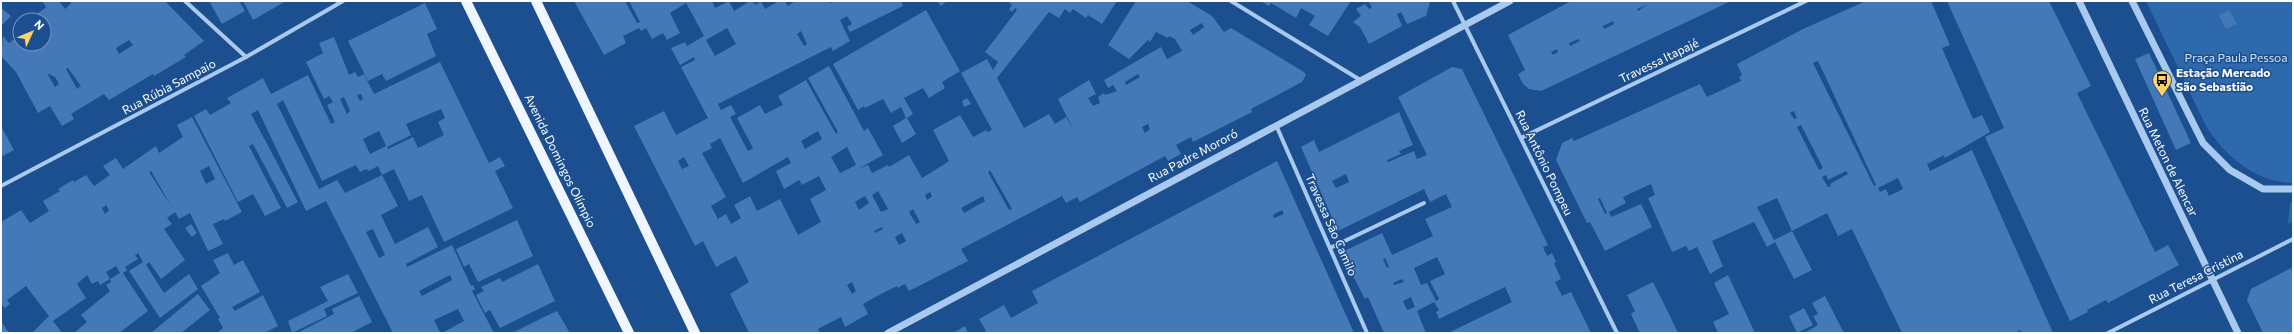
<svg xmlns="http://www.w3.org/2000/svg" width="2294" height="334" font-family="Commissioner,sans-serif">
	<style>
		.green { fill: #2e69ad }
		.building { fill: #4478b7; fill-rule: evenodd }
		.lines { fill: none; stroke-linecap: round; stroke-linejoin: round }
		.minor { stroke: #a9c9ee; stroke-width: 4 }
		.tertiary { stroke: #a9c9ee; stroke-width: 7 }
		.primary { stroke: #f0f6ff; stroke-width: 10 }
		.labels { text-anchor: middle; stroke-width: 3; stroke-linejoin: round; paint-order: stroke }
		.park-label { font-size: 12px; fill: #cfe3fa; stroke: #1b4f8f }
		.street-label { font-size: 12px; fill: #fff; stroke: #1b4f8f }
		.poi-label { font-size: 12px; font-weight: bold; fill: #fff; stroke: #1b4f8f; text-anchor: start }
	</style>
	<rect width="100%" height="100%" fill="#1b4f8f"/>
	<!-- green -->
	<g class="green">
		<path d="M2146,1h147v182c-38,-1 -67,-26 -87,-57z"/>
		<path d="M2290,203h3v18l-5,3z"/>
	</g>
	<!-- building -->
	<g class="building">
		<path d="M42,1h17l6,8 6,-6 -1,-2h95l39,40 -20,14 2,2 -32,19 -1,-2 -44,26 -5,-6 -33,20 3,5 -12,7 -12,-20 -12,7 -22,-41 -15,-16 2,-20 6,7 11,-8v9h8l3,4 3,-4h10v-24h-22l9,-7 2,4 11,-8 2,-2zM129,40l4,5 -14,9 -3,-6zM68,68l13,18 -4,3 -11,-20zM47,73l8,4 4,7 -4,3z"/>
		<path d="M209,1h30l6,10 -23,13z"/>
		<path d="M243,1h43l-33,19z"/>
		<path d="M574,1h51l12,22 3,-1 -11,-21h83l3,7 14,-7 5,10 16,-10h3l2,4 6,-4 4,8 12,-7 -1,-1h9l3,5 7,-5h35l1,2 5,-2h65l2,5 -53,26 -3,-5 5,-3 -5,-8 -7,4 10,21 -17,10 -2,-4 -113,57 3,6 10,-5 5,9 -6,3 18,34 5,-3 -16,-30 23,-13 5,9 18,-9 -5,-9 28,-16 30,54 2,-2 -30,-54 21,-12 35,65 4,-3 15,27 -25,14 10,-4 4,8 16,-8 1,2 20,-12 13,23 18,-11 9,-6 -16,-31 27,-15 13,22 13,-7 1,2 5,-2 -31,-57 26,-14 6,11 5,-8 -13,-10 32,-42 -2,-2 -3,4 -3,-3 3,-4 -5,-4h110l-15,23 -14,-9 -2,3 -13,-9 -3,4 -5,-4 -6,9 -10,-6 -52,66 27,50 25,-14 6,10 11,-7 8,14 -16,-32 31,-19 7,14 -8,4 5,8 7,-3 -2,-6 6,-4 1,2 12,-4 -4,-6 -5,3 -4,-8 57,-33 6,12 15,-8 -7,-12 -6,-3 -1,2 -12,-6 -6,10 -2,-2 -19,19 -21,-14 28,-44h51l25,15 12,16 7,-4 73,44 2,3 -4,7 -51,27 1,3 -59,30 -2,-5 -15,8 5,9 -13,7 -3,-5 -85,46 -3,-5 -11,6 -4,-7 -97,51 -4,2 7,12 -59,30 -4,-7 -7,4 -1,-2 -18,9 -16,9 5,10 -23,13 -4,-10 -23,12 2,4h-71l-19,-39 19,-12 -13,-26 -20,11 -13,-26 -8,5 -61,-120 30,-15 12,24 32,-17 -27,-51 14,-7 -1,-3 -14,8 -9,-17 14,-6 2,4 17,-10 -18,-33 -16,10 10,20 -13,7 -4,-7 -11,6 -6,-11 -5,3 -2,-3 -16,8 3,7 -22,12zM1202,23l2,4 -11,8 -3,-5zM727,28l9,16 -21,12 -9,-16zM801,31l6,13 -3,2 -7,-12zM1138,74l2,3 -14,8 -1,-3zM1148,124l2,5 -5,4 -3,-6zM818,131l4,8 -17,10 -4,-8zM720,138l23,45 45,-26 3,6 -15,8 8,18 15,-9 3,5 17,-9 7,14 -16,9 11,23 -23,13 -18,-36 -23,12 -7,-15 -16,9 7,13 -10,6 -5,-10 -8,5 -7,-13 15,-9 -24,-44 10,-5 -2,-4zM847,147l9,18 -16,8 -9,-16zM684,157l5,9 -7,3 -4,-8zM990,170l22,39 -3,1 -21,-38zM878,191l10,18 -7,3 -9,-17zM930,192l2,4 -5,4 -2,-5zM865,196l4,7 -10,7 -4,-8zM983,196l2,5 -21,12 -3,-5zM913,209l7,13 -4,2 -7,-12zM882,227l1,2 -8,4 -1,-2zM902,233l4,8 -7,4 -4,-8zM852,282l4,9 -4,3 -5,-9z"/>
		<path d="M937,1h10l-6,5z"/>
		<path d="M1260,1h91l-23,35 -19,-11 6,-9 -14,-8 -5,10 -25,-15 -2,3z"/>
		<path d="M1368,1h62v1l-4,14 -19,8 -6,-12 -4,2 5,12 -33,18 -9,-17 -7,-5 8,-6 -5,-7 9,-5 4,5 3,-2z"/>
		<path d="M1571,1h160l-190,90 -12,-2 -6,-5 -5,-10 7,-4 -17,-35zM1647,5l-9,6 -1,-2zM1613,21l1,3 -10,5 -1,-3zM1579,39l1,2 -10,5 -1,-3zM1557,49l1,3 -5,3 -2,-3z"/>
		<path d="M1866,1h65l19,44 -8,3 31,71 9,-4 8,17 -45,26 -1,-3 -17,9 3,7 42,-21 81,183h-31l-2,-3 -5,3h-113l-50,-104 -14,7 -11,-23 -35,18 -15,-33 -20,9 17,33 18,-9 20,39 -18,9 -19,-37 -8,5 -13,-25 -42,19 11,25 -13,8 -13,-27 -8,4 -3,-5 -14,6 -24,-54 7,-3 -4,-11 -28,13 3,6 -17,9 2,5 30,-13 11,23 -47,24 -15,-29 -3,1 -31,-63 6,-17 10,-5 2,3 126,-57 7,13 34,-16 -2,-4 3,-2 -5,-11 66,-35zM1818,61l58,124 -2,1 -61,-123zM1794,111l3,7 -3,1 -4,-6zM1801,125l22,43 -4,2 -22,-43zM1846,171l2,3 -18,10 1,2 -3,1 -6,-10 4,-2 2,5zM1898,178l5,11 -14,7 -3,-7 -6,3 -2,-4zM1600,198l7,15 -2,1 -7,-15z"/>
		<path d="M1947,1h102l42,85 -14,7 78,159 13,-7 11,20 -71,38 -2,-3 -19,10 1,2 -18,9 -85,-184 19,-9z"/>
		<path d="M425,3l12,26 -10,5 9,22 -50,25 -4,-7 -14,7 -20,-40z"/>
		<path d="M1,8l10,8 -10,10z"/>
		<path d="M926,10l34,61 -18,11 3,6 -16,10 -6,-10 -19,10 9,16 -6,4 9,16 -14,9 -9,-17 13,-8 -5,-11 -10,6 -8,-14 -18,9 -1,-2 -6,4 -25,-46z"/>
		<path d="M2229,10l8,14 -11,5 -7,-14z"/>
		<path d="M334,37l15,38 6,-3 3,5 6,-3 10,20 66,-32 49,101 11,-6 5,9 -10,5 18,37 -69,34 -22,-47 -13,6 -15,-32 -12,6 -4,-9 -9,5 -3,-2 -6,3 -4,-7 -34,16 -39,-81 -6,4 42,85 18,-9 8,13 37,-18 16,31 -17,9 14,29 33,-17 10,20 -32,17 1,3 45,-22 19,41 2,-1 2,4 -3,2 22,42h-52l22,-12 -6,-12 -24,11 6,12 -2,1h-45l-67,-132 -20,10 -48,-101 -7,4 47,88 -11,6 -34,-64 -4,2 32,62 -16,8 -12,-22 -15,8 -44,-86 12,-7 4,6 21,-12 -4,-5 36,-20 8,16 37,-19 23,49 4,-2 -8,-17 6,-3 -4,-6 -5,3 -18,-37 17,-9 -4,-10zM361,94l2,5 -3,2 -3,-6zM344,97l6,14 -3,3 -7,-15zM441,109l4,9 -7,4 6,13 -26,13 -5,-11 -25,12 -1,-2 24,-12 -5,-11zM379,131l7,15 -16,8 -7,-15zM373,229l12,26 -6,3 -13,-26zM450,275l2,5 -30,16 -3,-5z"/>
		<path d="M2149,53l42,90 -15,7 -41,-91z"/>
		<path d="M1452,67l10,2 86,176 -5,2 4,9 5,-3 4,9 -2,1 7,16 -6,3 7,14 9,-4 20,41h-143l64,-31 -7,-15 -66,32 -3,-7 3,-2 -5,-8 -17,9 9,22h-42l-16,-36 -3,2 -13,-25 -10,-22 40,-19 10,22 41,-19 -8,-17 27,-12 -6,-13 -16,8 -6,-13 -86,42 -37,-84 13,-7 5,12 80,-40 14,33 -14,6 2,3 -14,6 1,2 26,-11 3,8 10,-4 -29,-58zM1346,174l3,8 -13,6 -4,-7zM1437,257l8,17 -15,7 9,18 -3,2 -9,-18 -6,2 -7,-17zM1385,258l4,9 -2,1 -4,-9zM1402,279l2,3 -10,3 -1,-2zM1411,297l4,10 -8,3 -4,-9z"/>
		<path d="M967,98l4,6 -7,3 -2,-6z"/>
		<path d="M192,117l50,95 -17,9 -1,-2 -11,5 10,20 -15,7 -18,-38 -11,6 -4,-7 -8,6 5,6 -8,5 21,31 -24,19 -12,-17 -3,3 18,28 25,-19 9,15 -38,29 -31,-47 14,-9 -5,-9 -3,2 3,4 -13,8 2,3 -4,3 25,38 -29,22h-45l13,-11 -6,-7 29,-24 -4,-6 5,-3 -1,-3 10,-6 -4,-7 -10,6 4,7 -10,6 -2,-4 -6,3 -5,-9 -10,9 9,14 -33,23 9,12h-33l4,-1 16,-16 -23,-30 -19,14 3,4 -5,4 -4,-4v-82l20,-12 9,13 19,-12 -6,-10 17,-10 -2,-2 15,-9 1,2 12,-7 8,11 16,-11 -7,-9 13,-8 7,11 33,-23 3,7 24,-16 -6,-12zM209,166l6,13 -9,5 -6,-13zM151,171l22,38 -24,-37zM106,205l3,5 -4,4 -3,-6z"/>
		<path d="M1,126l13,24 -13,7z"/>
		<path d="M1277,161l77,172h-371l3,-2 -7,-12 25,-14 7,13 27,-15 -6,-12zM1282,210l2,4 -10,4 -1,-3z"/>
		<path d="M517,220l16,36 -55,26 -9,-18 -5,3 -8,-18z"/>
		<path d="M191,224l6,9 -5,4 -7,-9z"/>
		<path d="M228,253l6,12 9,-5 17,32 -28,15 3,4 28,-16 15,31 -14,7h-47l6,-5 -5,-9 2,-1 -19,-32 19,-13 -7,-13z"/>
		<path d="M538,264l17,37 -55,27 -10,-18 -5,3 -9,-18 8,-4 -3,-4 19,-9 2,4z"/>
		<path d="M2293,267v66h-30l-16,-33 4,-11z"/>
		<path d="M348,274l10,19 -34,16 3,7 -35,17 -4,-12 40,-20 -8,-14z"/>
		<path d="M1728,275l27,58h-37l-5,-11 16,-8 -15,-31z"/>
		<path d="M1653,282l15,30 10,21h-38l-2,-4 -7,-15 4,-3 -8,-16z"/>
		<path d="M198,294l12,16 -29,23h-30z"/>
		<path d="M359,296l13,26 -21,11h-54l37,-19 -2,-5z"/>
		<path d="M1825,296l19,37h-40l14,-8 -5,-9 5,-2 -6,-11z"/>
		<path d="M1804,308l9,17 -16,8 -8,-17z"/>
		<path d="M557,311l13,22h-58l32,-16z"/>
		<path d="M1,321l8,12h-8z"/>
		<path d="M965,326l3,7h-15z"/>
	</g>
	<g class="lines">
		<!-- minor -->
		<g class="minor">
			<path d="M185,1l61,56"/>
			<path d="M1231,1l131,80"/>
			<path d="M1453,1l164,332"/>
			<path d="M1276,125l91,208"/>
			<path d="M1521,138l285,-137"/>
			<path d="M1,186l245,-129 97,-56"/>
			<path d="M1330,248l94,-45"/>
			<path d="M2108,333l185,-94"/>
		</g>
		<!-- tertiary -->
		<g class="tertiary">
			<path d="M2079,1l159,332"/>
			<path d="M2132,1l71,142 27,27 33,19h30"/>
			<path d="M888,333l622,-332"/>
		</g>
		<!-- primary -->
		<g class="primary">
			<path d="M466,1l163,332"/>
			<path d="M536,1l159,332"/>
		</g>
	</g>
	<!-- icons -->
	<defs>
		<g id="bus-pin" transform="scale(1)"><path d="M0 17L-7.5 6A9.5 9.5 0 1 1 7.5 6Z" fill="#ffd166" stroke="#1b4f8f"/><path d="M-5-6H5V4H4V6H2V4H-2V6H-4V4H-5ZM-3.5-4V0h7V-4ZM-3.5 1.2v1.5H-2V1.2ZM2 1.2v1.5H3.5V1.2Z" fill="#111"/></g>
	</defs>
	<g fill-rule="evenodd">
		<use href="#bus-pin" x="2162" y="80"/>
	</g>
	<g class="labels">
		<!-- park labels -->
		<g class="park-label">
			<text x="2236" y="62">Praça Paula Pessoa</text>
		</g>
		<!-- street labels -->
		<g class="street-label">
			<text transform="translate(1659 61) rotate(-26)" y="4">Travessa Itapajé</text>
			<text transform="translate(169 87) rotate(-28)" y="4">Rua Rúbia Sampaio</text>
			<text transform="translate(1193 156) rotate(-28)" y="4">Rua Padre Mororó</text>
			<text transform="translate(560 161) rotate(64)" y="4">Avenida Domingos Olímpio</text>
			<text transform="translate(2168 162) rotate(64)" y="4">Rua Meton de Alencar</text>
			<text transform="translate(1544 163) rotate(64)" y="4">Rua Antônio Pompeu</text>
			<text transform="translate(1331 225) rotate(66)" y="4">Travessa São Camilo</text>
			<text transform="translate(2196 277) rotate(-27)" y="4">Rua Teresa Cristina</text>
		</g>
		<!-- poi labels -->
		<g class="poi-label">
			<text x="2176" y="77">Estação Mercado<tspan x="2176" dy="14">São Sebastião</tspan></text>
		</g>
	</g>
	<!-- border -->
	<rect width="2294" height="334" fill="none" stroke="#ffffff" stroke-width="4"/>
	<!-- north arrow -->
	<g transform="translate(32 32) rotate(46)"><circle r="19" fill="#1b4f8f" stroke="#7695bc"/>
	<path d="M0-3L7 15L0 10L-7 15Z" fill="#ffd166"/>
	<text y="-6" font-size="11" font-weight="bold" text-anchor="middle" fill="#ffffff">N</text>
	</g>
</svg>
